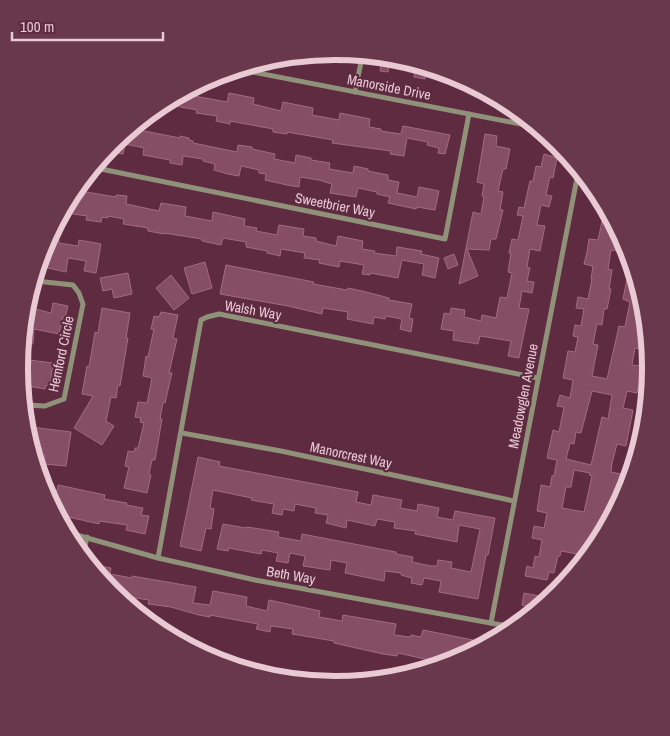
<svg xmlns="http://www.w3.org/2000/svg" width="670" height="736" font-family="'Archivo Narrow',sans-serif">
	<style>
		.building { fill: #854e64; stroke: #a46a82; fill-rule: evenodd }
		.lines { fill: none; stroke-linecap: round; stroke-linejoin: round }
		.minor { stroke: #8f9279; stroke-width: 5 }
		.labels { text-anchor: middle; stroke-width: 4.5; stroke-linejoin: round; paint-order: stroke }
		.street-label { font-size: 14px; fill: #e9c9d4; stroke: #5e2b41 }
		.rim { fill: none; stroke: #e9c9d4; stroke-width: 6 }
	</style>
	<rect width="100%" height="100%" fill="#5e2b41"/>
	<!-- building -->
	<g class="building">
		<path d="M335,52l8,1 -2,10 -29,-7z"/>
		<path d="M382,61l8,2 -2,9 -8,-1z"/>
		<path d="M415,68l12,2 -2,9 -11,-2z"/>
		<path d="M196,88l-2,8 33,6 2,-9 25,5 -1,6 28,7 2,-9 30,6 -1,7 27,5 1,-7 30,6 -1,8 12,2v2l20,3 2,-8 47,9 -5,19 -7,-1 1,-5 -12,-3 1,-3 -21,-4 -3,18 -14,-2 1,-3 -59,-8 1,-3 -46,-8v2l-14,-2v-3l-43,-8v3l-14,-3 1,-5 -21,-3 1,-3 -27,-5z"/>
		<path d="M134,129l46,9v-2l9,2v2l4,1v2l44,9 1,-7 14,2v2l23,5 -1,5 21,4 1,-8 15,3v2l19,3 -1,6 24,4 1,-7 14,3v2l20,4v5l11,2 -2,11 20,4 2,-10 20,4 -4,19 -18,-3 -1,2 -28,-6 2,-6 -13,-3v-2l-19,-4 -2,9 -26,-4 2,-9 -13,-4 -19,-3 -1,10 -12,-2 -22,-5 1,-6 -7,-1v-3l-18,-4 -2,10 -11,-2 -14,-4 1,-6 -12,-3v-2l-20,-3 -1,9 -12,-2v-3l-27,-5 1,-7 -19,-4 -2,10 -11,-2 2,-9z"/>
		<path d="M485,134l12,2 -1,10 14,3 -4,20h-3l-5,22 5,1 -3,18h3l-7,29h-5l-2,11 -22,-1 11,27 -19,8 14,-72 8,2 3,-17 -2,-1 2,-12 -7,-2z"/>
		<path d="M544,154l13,4 -4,20 -3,-1 -4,18 6,1 -3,11 -8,-2 -4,20 8,1 -5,25 -10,-2 -3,18 3,1 -3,13 7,1 -2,11 -10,-2 -3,17 10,1 -10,49 -11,-2 3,-15 -31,-5 -2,8 -25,-4 1,-9 -13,-2 3,-16 6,1 1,-6 14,2 -1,7 17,4 1,-6 14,3 4,-21 7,1 5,-25 -4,-1 3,-19h-2l3,-14 6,1 5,-24 -6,-1 2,-8 5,1 6,-27h3l3,-15 5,1z"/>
		<path d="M80,191l36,6v-2l11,1 -1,8 33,7 2,-8 25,4 -1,9 27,5 1,-9 32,7 -1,7 13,2 -1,3 21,4 2,-10 25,4 -1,7 13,2v3l20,5 2,-10 25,5 -1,8 13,2 -1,2 22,3 1,-9 25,4 -1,3 18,4 -4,20 -13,-3 2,-11 -22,-4 -4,18 -28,-5v2l-8,-1 2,-9 -24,-4 -1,6 -20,-4 1,-3 -16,-2 1,-5 -24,-4 -1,7 -13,-3v-2l-21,-4v-5l-23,-4 -2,7 -19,-4v-2l-38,-6v1l-16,-3v-3l-25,-4 1,-5 -16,-3v2l-6,-1 -1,5 -15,-2 1,-4 -21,-3z"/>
		<path d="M604,212l17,25 -3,14 -7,-1 -3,19 4,1 -3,19h2l-4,20h-3l-2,16 -5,-1 -4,20 5,1 -6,31 15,3 12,-53 6,1 5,-25 -7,-3 7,-36 11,54 -4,18 8,2 1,6 -1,7 -10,-2 -3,17 10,1 -5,27 -10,-2 -4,17 10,2 -7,36 -9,-2 -5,19 -1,9 10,2 -7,35 -10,15 -3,-1 -2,8 -25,38 3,-15 -16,-3 -1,5h-2l-4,17 -5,-1 -2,8 -22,-4 2,-10 6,2 2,-12 4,1 3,-17 -10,-2 2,-12 10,2 3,-15 -10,-2 4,-26 9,2 2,-11h2l3,-16 -10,-2 6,-28 6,2 5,-25 -7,-1 3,-11 10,3 3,-18 -10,-2 5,-27 7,1 3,-15 -5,-1 2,-11 6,1 3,-17 -8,-1 2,-11 10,2 4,-20h-1l2,-13 -9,-2 3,-12 2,-13 9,1zM592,391l20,4 -4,24 -6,-2 -11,48 -25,-6 4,-16 4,1 2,-12 5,1zM574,470l16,3 -1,2 3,1 -8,36 -22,-4 4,-21h5z"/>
		<path d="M49,238l10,1v4l19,3 1,-6 22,4 -5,29 -12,-2 2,-10 -18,-3 -2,14 -27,-6 4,-19z"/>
		<path d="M454,254l4,11 -10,4 -4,-11z"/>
		<path d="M205,262l7,26 -20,6 -8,-26z"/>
		<path d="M226,265l88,17 -1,2 34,6 1,-2 14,3 27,7v2l23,4 -3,14 4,1 -2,13 -11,-3 2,-10 -16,-3 -1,3 -11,-2 -1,7 -26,-5 1,-7 -25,-4 -1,6 -34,-8 -68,-12z"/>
		<path d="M128,273l4,21 -18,4 -2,-9 -9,2 -3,-13z"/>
		<path d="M171,275l18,23 -15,12 -18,-22z"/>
		<path d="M53,303l15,3 -3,12 -2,-1 -4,17 -25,-5 -1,15 -9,-1 7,-35 20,5z"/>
		<path d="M102,308l28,5 -4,25h2l-8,48 -2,-1 -2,13 -5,-1 -5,24 8,5 -12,19 -28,-17 19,-32 -11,-2 5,-28 2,1 6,-35 3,1z"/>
		<path d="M161,312l17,3 -5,23 4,1 -8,34h3l-2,8 -5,22 -2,-1 -3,17h2l-7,41h-3l-3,14 2,1 -4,18 -23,-5 5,-21 -4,-1 3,-15 6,1 1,-4h3l6,-25 -4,-1 1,-4 -6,-1 3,-15 9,1 5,-25 -9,-2 3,-20 2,1 6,-28h-3l3,-13 5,1z"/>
		<path d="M21,359l32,4 -3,23 -4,-1 -1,4 -23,-4 -3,-17z"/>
		<path d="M31,427l40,5 -5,34 -22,-2 1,-9 -9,-1z"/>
		<path d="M198,457l22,5 -1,4 139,26 -2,10 15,3 2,-10 29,5 -2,8 17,3 1,-7 21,4 -2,9 16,3 2,-9 40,7 -7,37h-2l-8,44 -39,-7 2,-11 -17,-3 -2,7 -11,-2 1,-5 -11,-3v-2l-16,-2 -1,10 -39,-8 2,-10 -16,-3 -1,10 -27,-4 2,-10 -15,-3 -2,10 -12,-2 2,-8 -16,-3 -1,4 -22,-4 -10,-2 -1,3 -11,-2 6,-25 23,4 1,-1 32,5 -1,5 23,4 1,-7 94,18v2l17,3 -1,5 19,4h6l1,-6 14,2 -1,6 20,4 9,-43 -21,-4 -2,17 -42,-8 1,-3 -22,-3 1,-6 -18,-3 -2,7 -28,-6 -1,8 -20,-5 2,-8 -13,-2 1,-5 -21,-4 -1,7 -11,-2 -1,6 -10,-2 2,-9 -23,-4 1,-2 -39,-8 -3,18 4,1 -3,20 -5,-1 -5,23 -21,-5z"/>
		<path d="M58,485l47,10 -1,4 23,4 -1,2 17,3 -2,7 8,1 -4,18 -19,-4 1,-5 -28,-4v3l-39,-9 -17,-27 14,3z"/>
		<path d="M100,566l11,2 -1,6 22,4v-2l64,11 -3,16 17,2 3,-14 34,6 -1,9 21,5 2,-11 51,11 -1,6 23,4 1,-6 53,9 -2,11 16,2 1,-2 10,2 2,-7 50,10 -1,10 -16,10 -19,4 1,-2 -40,-9 -1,3 -14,-2 -49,-11v-2l-42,-7 1,-5 -22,-3 -1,6 -14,-3 2,-5 -48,-9v2l-11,-2 -28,-8 -23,-3 1,-4 -33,-5 -5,-4 -13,-19z"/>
		<path d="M524,593l26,5 -15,10 -13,-3z"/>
	</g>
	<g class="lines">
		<!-- minor -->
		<g class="minor">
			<path d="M242,70l289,56"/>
			<path d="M355,92l7,-35"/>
			<path d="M96,168l349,71 24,-125"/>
			<path d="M26,405l19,1 19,-7 19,-95 -4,-11 -6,-8 -37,-4"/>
			<path d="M182,433l99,18 233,50"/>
			<path d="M73,534l85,24 97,22 252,46"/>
			<path d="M84,551l3,-14"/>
			<path d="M158,558l43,-238 6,-3 12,-3 319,64"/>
			<path d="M491,623l87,-450"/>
		</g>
	</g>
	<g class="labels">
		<!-- street labels -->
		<g class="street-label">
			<text transform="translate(389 87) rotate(11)" y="5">Manorside Drive</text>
			<text transform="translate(335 205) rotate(11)" y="5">Sweetbrier Way</text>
			<text transform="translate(253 310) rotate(10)" y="5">Walsh Way</text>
			<text transform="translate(61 354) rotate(-78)" y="5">Hemford Circle</text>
			<text transform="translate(523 396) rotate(-79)" y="5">Meadowglen Avenue</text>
			<text transform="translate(351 455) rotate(12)" y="5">Manorcrest Way</text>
			<text transform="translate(291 575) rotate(10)" y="5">Beth Way</text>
		</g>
	</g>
	<!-- crop -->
	<path d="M0 0H670V736H0ZM335 60H335A307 307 0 0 1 642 367V369A307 307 0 0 1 335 676H335A307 307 0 0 1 28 369V367A307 307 0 0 1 335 60Z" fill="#69384d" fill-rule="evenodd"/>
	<path class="rim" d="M335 60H335A307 307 0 0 1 642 367V369A307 307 0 0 1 335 676H335A307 307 0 0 1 28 369V367A307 307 0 0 1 335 60Z"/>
	<!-- scale -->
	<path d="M12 32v8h151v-8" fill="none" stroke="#e9c9d4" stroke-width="2.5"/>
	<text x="20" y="32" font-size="15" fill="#e9c9d4" stroke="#5e2b41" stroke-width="4" paint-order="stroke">100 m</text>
</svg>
